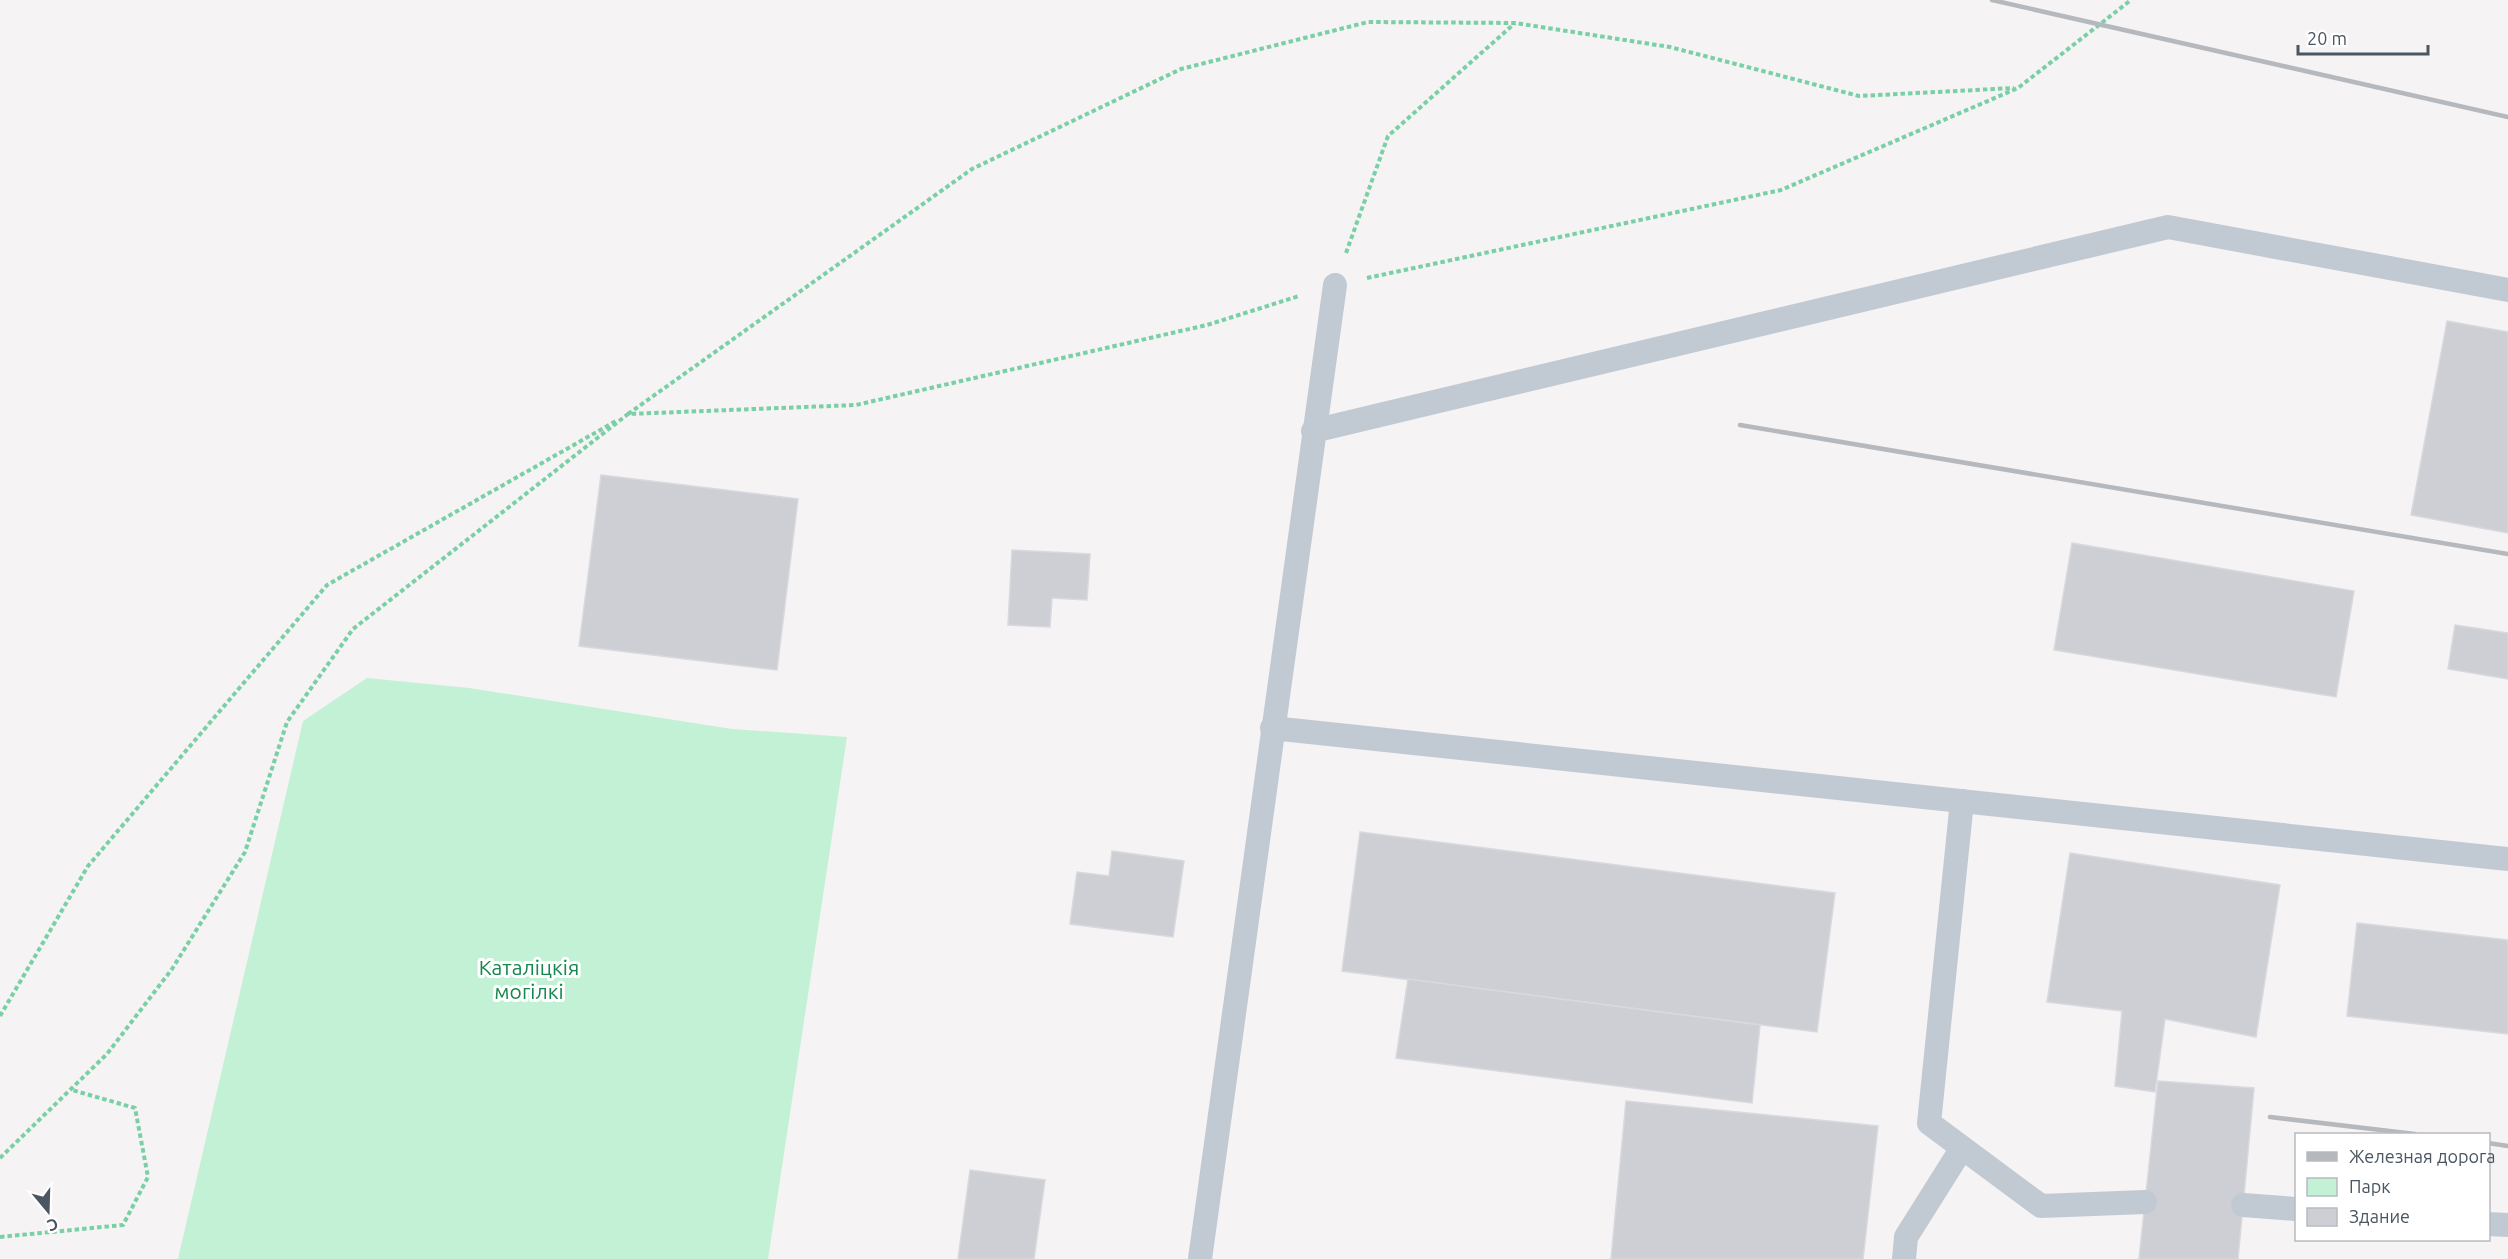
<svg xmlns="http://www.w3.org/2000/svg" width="2508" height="1259" font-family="Ubuntu,sans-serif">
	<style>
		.green { fill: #c3f1d5 }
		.building { fill: #cdcfd5; stroke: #d7d9de; stroke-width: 1.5 }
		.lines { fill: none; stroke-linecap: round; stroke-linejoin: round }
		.path { stroke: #7ad0a6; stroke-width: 4; stroke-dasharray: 4.5 3; stroke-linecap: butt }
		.lane { stroke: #c1cad2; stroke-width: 24 }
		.rail { stroke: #b5b8bd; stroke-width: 4.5 }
		.labels { text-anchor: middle; stroke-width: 6; stroke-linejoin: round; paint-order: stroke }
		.park-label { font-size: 21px; fill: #17864f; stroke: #fff }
	</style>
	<rect width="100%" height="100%" fill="#f5f3f3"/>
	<!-- green -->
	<path class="green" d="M367,678l102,10 263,41 115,8 -79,522h-590l125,-538z"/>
	<!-- building -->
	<g class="building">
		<path d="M2447,321l61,11v201l-97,-18z"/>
		<path d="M601,475l197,24 -21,171 -198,-24z"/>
		<path d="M2072,543l282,48 -18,106 -282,-47z"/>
		<path d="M1012,550l78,4 -3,46 -35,-2 -2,29 -42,-2z"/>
		<path d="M2455,625l53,8v46l-60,-10z"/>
		<path d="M1360,832l475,61 -18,139 -475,-61z"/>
		<path d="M1112,851l72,10 -11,76 -103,-13 7,-52 32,4z"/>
		<path d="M2070,853l210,32 -24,152 -91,-18 -10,73 -40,-6 7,-75 -75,-9z"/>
		<path d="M2357,923l151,17v94l-161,-18z"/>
		<path d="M1408,979l352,46 -8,78 -356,-45z"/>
		<path d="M2158,1081l96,7 -16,171h-99z"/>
		<path d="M1626,1101l252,25 -15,133h-252z"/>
		<path d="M970,1170l75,10 -11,79h-76z"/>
	</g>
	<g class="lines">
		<!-- path -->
		<g class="path">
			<path d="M1346,253l42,-117 127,-113"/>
			<path d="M1367,278l414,-88 237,-102 113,-88"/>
			<path d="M628,414l344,-245 209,-100 187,-47 147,1 155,24 189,49 155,-8"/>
			<path d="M0,1016l88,-150 239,-281 289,-164"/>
			<path d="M0,1158l107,-104 65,-85 73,-117 42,-130 66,-93 275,-215 228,-9 351,-80 92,-29"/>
			<path d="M0,1237l123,-12 25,-48 -13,-69 -63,-18"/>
		</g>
		<!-- lane -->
		<g class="lane">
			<path d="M1313,431l855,-204 340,63"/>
			<path d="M1272,728l1236,131"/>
			<path d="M1962,801l-33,322 112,83 104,-4"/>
			<path d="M2243,1205l53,4"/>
			<path d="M2488,1224l20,1"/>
			<path d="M1200,1259l135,-974"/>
			<path d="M1904,1259l2,-22 56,-89"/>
		</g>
		<!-- rail -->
		<g class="rail">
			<path d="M1992,0l516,117"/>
			<path d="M1740,425l768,129"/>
			<path d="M2270,1117l145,17"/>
			<path d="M2488,1143l20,3"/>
		</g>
	</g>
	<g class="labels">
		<!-- park labels -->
		<g class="park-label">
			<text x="529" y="975">Каталіцкія<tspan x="529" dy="24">могілкі</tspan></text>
		</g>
	</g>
	<!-- legend -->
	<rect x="2295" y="1133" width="195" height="108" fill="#ffffff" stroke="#b7bbc0" stroke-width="1.5"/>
	<rect x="2307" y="1152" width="30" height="9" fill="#b5b8bd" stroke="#b7bbc0" stroke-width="1.5"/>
	<text x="2349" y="1163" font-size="18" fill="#4a5661">Железная дорога</text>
	<rect x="2307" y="1178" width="30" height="18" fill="#c3f1d5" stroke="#b7bbc0" stroke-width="1.5"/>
	<text x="2349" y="1193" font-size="18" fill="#4a5661">Парк</text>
	<rect x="2307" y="1208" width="30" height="18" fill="#cdcfd5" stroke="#b7bbc0" stroke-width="1.5"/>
	<text x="2349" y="1223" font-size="18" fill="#4a5661">Здание</text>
	<!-- north arrow -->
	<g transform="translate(48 1211) rotate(161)" stroke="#ffffff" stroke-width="4.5" paint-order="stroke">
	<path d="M0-4.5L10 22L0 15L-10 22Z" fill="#4a5661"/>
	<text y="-9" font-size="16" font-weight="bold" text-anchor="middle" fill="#4a5661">С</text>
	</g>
	<!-- scale -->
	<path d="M2298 45v9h130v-9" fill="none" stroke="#4a5661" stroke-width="3"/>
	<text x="2307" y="45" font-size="18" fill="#4a5661" stroke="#ffffff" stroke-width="4.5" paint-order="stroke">20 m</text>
</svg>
